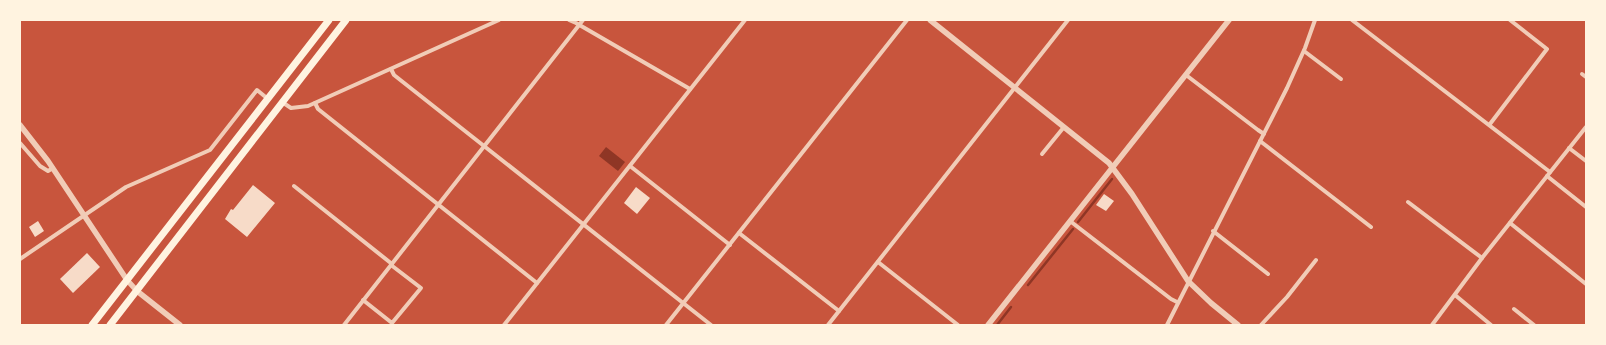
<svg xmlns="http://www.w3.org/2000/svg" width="1606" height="345" font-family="'Fira Sans',sans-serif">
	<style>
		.water { fill: #8f3625 }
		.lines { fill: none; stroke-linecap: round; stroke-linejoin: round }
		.stream { stroke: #8f3625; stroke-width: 2.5 }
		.building { fill: #f7dbc8 }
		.minor { stroke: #f1ccb7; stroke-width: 4 }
		.tertiary { stroke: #f1ccb7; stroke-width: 5.5 }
		.primary { stroke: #fff3e0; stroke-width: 7 }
	</style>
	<rect width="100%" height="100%" fill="#c8553d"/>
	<!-- water -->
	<path class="water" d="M606,147l19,15 -7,9 -19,-15z"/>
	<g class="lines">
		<!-- stream -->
		<g class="stream">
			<path d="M1078,222l34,-43"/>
			<path d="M1028,285l45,-56"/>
			<path d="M997,325l14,-18"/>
		</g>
	</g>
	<!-- building -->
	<g class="building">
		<path d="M253,185l22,18 -28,34 -22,-18 6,-10 2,1z"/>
		<path d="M636,187l14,11 -13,16 -13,-11z"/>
		<path d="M1104,194l10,7 -8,10 -10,-6z"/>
		<path d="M38,221l6,10 -9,6 -6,-10z"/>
		<path d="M87,253l13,14 -27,26 -13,-14z"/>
	</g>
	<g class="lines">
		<!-- minor -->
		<g class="minor">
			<path d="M569,20l7,3 114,66"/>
			<path d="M1352,20l198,152"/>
			<path d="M1304,51l37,28"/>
			<path d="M391,69l3,6 317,250"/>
			<path d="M1582,74l4,3"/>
			<path d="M1186,75l72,55 6,4"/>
			<path d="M282,102l9,6 17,-2 191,-86"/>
			<path d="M315,103l3,6 219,174"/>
			<path d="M1490,124l57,-75 -37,-29"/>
			<path d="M1260,141l111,86"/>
			<path d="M20,143l20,23 8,5 5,-3"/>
			<path d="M1569,148l17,13"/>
			<path d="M1042,154l22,-27"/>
			<path d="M630,166l100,79"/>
			<path d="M1547,176l39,31"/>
			<path d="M294,186l98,78"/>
			<path d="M1408,202l74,56"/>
			<path d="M1070,221l101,78 6,3"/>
			<path d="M1510,223l76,61"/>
			<path d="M1213,231l55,43"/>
			<path d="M739,233l100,78"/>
			<path d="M20,259l106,-72 84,-37 47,-60 11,9"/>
			<path d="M878,262l80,63"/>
			<path d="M1455,295l36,30"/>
			<path d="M363,300l29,23 29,-35 -30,-23"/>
			<path d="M1514,309l20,16"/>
			<path d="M344,325l239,-305"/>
			<path d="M504,325l241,-305"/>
			<path d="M666,325l241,-305"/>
			<path d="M828,325l240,-305"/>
			<path d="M1167,325l120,-237 18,-40 10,-28"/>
			<path d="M1261,325l26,-28 29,-37"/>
			<path d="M1432,325l50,-67 104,-131"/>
		</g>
		<!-- tertiary -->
		<g class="tertiary">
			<path d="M930,20l179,143 23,31 56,87 23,22 27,22"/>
			<path d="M20,125l28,36 79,119 10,11 43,34"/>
			<path d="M988,325l241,-305"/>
		</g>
		<!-- primary -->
		<g class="primary">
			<path d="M92,325l237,-305"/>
			<path d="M110,325l236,-305"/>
		</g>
	</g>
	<!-- border -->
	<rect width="1606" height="345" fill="none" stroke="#fff3e0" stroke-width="42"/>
</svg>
